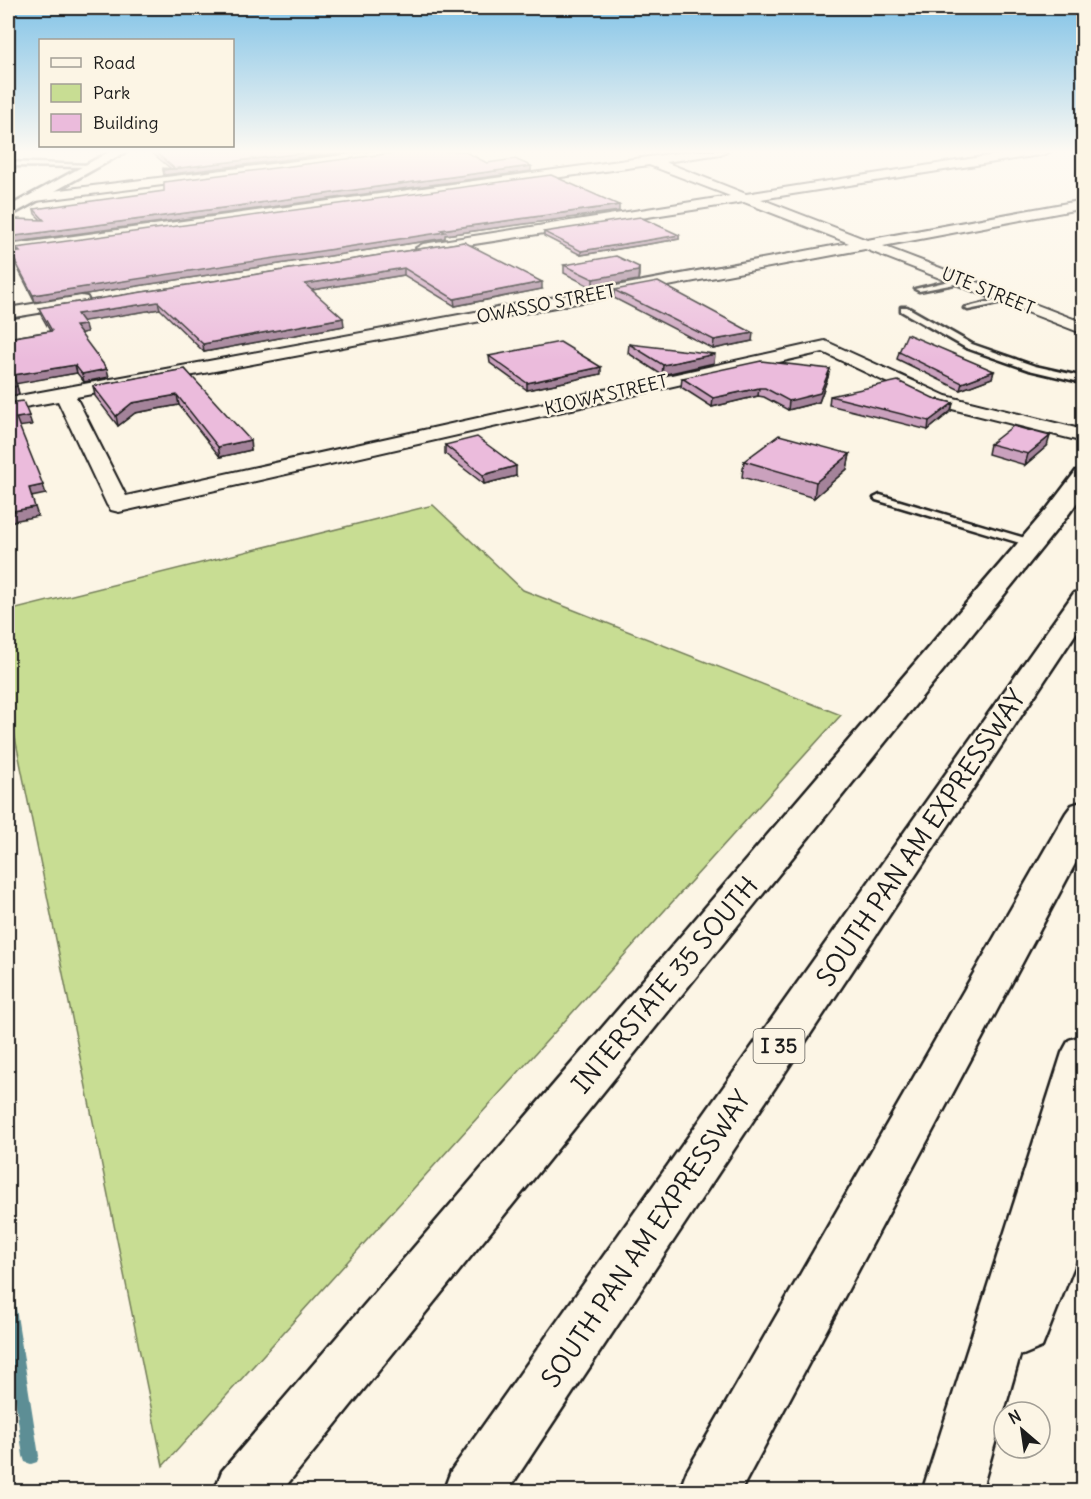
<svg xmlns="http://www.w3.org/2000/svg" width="1091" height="1499" font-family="Delius,sans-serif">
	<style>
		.green { fill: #c8dd93; stroke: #727c58; stroke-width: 1.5 }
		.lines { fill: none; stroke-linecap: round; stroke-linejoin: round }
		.stream { fill: #5d8e95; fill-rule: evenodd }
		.lane-casing { stroke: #1c1c1c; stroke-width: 5 }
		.street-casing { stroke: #1c1c1c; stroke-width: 4 }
		.secondary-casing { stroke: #1c1c1c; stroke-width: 5 }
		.highway-casing { stroke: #1c1c1c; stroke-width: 5 }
		.lane { fill: #fcf5e5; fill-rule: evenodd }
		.street { fill: #fcf5e5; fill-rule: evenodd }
		.secondary { fill: #fcf5e5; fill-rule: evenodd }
		.highway { fill: #fcf5e5; fill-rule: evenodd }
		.wall { fill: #caa1bd; stroke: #1c1c1c; stroke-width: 1.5 }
		.shaded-wall { fill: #a4839a; stroke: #1c1c1c; stroke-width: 1.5 }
		.building { fill: #ebbbdc; stroke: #1c1c1c; stroke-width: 1.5 }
		.labels { text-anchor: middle; stroke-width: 5; stroke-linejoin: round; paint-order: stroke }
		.far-street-label { font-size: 18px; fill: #1c1c1c; stroke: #fcf5e5 }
		.shield { fill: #fcf5e5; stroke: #5f5d58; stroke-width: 1.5 }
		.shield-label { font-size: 20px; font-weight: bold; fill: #1c1c1c }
		.near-street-label { font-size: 26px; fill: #1c1c1c; stroke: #fcf5e5 }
	</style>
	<rect width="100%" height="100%" fill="#fcf5e5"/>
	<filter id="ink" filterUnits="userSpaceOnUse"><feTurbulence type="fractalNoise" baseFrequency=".0167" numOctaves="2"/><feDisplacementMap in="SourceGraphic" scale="12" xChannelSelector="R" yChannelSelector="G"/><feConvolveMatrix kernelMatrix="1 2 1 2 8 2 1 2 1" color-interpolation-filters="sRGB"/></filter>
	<g filter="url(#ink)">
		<!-- green -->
		<path class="green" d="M433,505l90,85 318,125 -678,751 -155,-763v-92z"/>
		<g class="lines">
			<!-- stream -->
			<path class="stream" d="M8,1295l5,2 2,5 24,154 -2,6 -6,2 -6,-2 -2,-6 -15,-108z"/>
			<!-- lane casing -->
			<g class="lane-casing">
				<g id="lane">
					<path d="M8,162l83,3 3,2 -86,-1z"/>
					<path d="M962,278l4,2 -1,2 -46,9 -4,-2z"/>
					<path d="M1009,297h3v4l-44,9 -4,-2z"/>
					<path d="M901,307h6l65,37 63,22 49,11v6l-55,-13 -63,-22 -65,-37z"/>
					<path d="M880,495l155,46 2,2 -2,2h-8l-151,-45 -2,-2z"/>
				</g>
			</g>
			<!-- street casing -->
			<g class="street-casing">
				<g id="street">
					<path d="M376,151h38l-6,3 -372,47 -7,-4 7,-4z"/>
					<path d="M692,151h35l-6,3 -56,8 81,32 274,-43h31l-6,3 -284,45 106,41 217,-40v8l-201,38 201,77v11l-219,-85 -789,148 50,99 699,-155 121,55 138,34v12l-152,-38 -109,-52 -704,160 -8,-2 -4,-5 -49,-104 -50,9v-12l841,-155 -105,-41 -321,50 -7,-4 7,-4 307,-48 -81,-31 -641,88v-8z"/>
					<path d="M81,296l6,1 2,4 -2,4 -79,13v-10z"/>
				</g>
			</g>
			<!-- secondary casing -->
			<g class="secondary-casing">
				<g id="secondary">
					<path d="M111,151h16l-119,66v-10z"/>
					<path d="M1084,469v24l-19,26 -784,973h-67l8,-21 825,-962 29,-38z"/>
					<path d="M1084,1154v86l-42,107 -19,8 -19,-8 -8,-19 71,-167z"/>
				</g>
			</g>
			<!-- highway casing -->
			<g class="highway-casing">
				<g id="highway">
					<path d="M1084,591v30l-577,871h-64l8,-21 623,-878z"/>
					<path d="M1084,801v46l-344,645h-61l8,-21 379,-658 6,-8z"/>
					<path d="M1084,1035v96l-103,361h-59l140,-439 7,-13z"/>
				</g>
			</g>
			<!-- lane -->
			<use href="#lane" class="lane"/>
			<!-- street -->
			<use href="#street" class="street"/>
			<!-- secondary -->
			<use href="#secondary" class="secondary"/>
			<!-- highway -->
			<use href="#highway" class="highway"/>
		</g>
		<!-- wall -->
		<g class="wall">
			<path d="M150,151h204l-190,24 6,-7z"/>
			<path d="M487,163l44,8 -522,72 -1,-2v-22l33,1 -6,-6 -1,-5z"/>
			<path d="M1083,177v9l-8,-3 1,-5z"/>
			<path d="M619,211l-174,24v3l-410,64 -22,-43 -2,-6 7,-1 -2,-4z"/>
			<path d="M544,232l135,3v4l-98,16 -37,-19z"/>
			<path d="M464,242l78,47 -87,17 -51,-31 -92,15 32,36 -140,26 -44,-43 -78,12 5,11 -7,1 29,44 -25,5 -7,-9 -61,10 3,11 -11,3v-59l42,-7 -9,-16 -2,-7z"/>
			<path d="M564,265l75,2v9l-1,4 -45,8 -29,-15z"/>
			<path d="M614,290l138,51 -39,8 -99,-51z"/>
			<path d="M629,344l85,19 -52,12 -34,-22z"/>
			<path d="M899,352l95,19 -2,7 -32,12 -63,-31z"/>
			<path d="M489,356l112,18 -74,16 -37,-27z"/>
			<path d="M185,369l66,81 -31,7 -41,-52 -44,8 -17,13 -23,-30 -2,-10z"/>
			<path d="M828,377l-9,25 -31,8 -24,-13 -6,-1 -46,11 -31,-20 1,-9z"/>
			<path d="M830,396l103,2 20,5 -2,8 -23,19 -99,-25z"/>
			<path d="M990,444l57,2 -22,19 -37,-11z"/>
			<path d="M445,445l71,31 -32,8 -39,-30z"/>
			<path d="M850,454l-3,15 -33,29 -72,-21 2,-16z"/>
		</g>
		<!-- shaded-wall -->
		<g class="shaded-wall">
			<path d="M318,151h36l-190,24 -1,-5z"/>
			<path d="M531,166v5l-522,72 -1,-6z"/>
			<path d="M619,205v6l-174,24v3l-410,64 -2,-7 408,-65z"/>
			<path d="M679,235v4l-98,16v-4z"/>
			<path d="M639,267l-1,13 -45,8v-9z"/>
			<path d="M404,268v7l-98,16 -1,-7z"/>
			<path d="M542,282v7l-87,17 -1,-7z"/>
			<path d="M158,302l2,7 -81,13 -2,-8z"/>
			<path d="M343,318l1,8 -140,26 -1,-8z"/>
			<path d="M85,325l2,7 -10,2 -2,-8z"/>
			<path d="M753,333l-1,8 -39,8 1,-9z"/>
			<path d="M715,354l-1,9 -52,12 1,-10z"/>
			<path d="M75,365l2,8 -62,11 -2,-9z"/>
			<path d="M601,367v7l-74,16v-7z"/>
			<path d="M107,369l2,8 -25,5 -2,-8z"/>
			<path d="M830,369l-2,8 -9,25 -31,8 1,-9z"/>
			<path d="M994,371l-2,7 -32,12 2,-7z"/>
			<path d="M17,386l2,8 -11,3v-9z"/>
			<path d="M759,388l-1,8 -46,11 1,-9z"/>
			<path d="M177,395l2,10 -44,8 -17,13 -2,-10 16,-13z"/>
			<path d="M953,403l-2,8 -23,19 1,-9z"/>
			<path d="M29,416l3,9 -14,2 -2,-9z"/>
			<path d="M1050,436l-3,10 -22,19 3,-11z"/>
			<path d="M250,440l1,10 -31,7 -2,-10z"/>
			<path d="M850,454l-3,15 -33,29 2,-16z"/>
			<path d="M516,466v10l-32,8 -1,-9z"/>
			<path d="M43,485l3,9 -15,3 -2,-9z"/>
			<path d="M35,507l3,9 -30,6v-10z"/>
		</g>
		<!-- building -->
		<g class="building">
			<path d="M154,151h164l-155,19v-2l12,1z"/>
			<path d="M409,151h55l23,12 28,-4 16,7 -523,71v-18l36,1 -10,-11 130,-18v-9z"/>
			<path d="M551,175l68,30 -178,25 4,2 -412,63 -22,-42 9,-1 -4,-4z"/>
			<path d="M1083,177v3l-7,-2z"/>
			<path d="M640,217l39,18 -98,16 -37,-19z"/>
			<path d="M464,242l78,40 -88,17 -50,-31 -99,16 38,34 -140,26 -45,-42 -81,12 8,11 -10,1 32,43 -25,5 -7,-9 -62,10 4,11 -9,2v-50l44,-7 -13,-23z"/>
			<path d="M616,256l23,11 -1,4 -45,8 -29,-14z"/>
			<path d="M658,282l95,51 -39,7 -100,-50z"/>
			<path d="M907,334l87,37 -32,12 -63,-31z"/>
			<path d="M560,342l41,25 -74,16 -38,-27z"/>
			<path d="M629,344l86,10 -52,11z"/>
			<path d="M761,361l69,8 -10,24 -31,8 -24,-13h-6l-46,10 -31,-20z"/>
			<path d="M185,369l65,71 -32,7 -41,-52 -45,8 -16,13 -23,-30z"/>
			<path d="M898,381l35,17 20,5 -24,18 -99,-25z"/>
			<path d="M23,401l6,15 -13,2 27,67 -14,3 6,19 -27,5v-109z"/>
			<path d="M1013,426l37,10 -22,18 -38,-10z"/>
			<path d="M779,435l71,19 -34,28 -72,-21z"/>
			<path d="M477,437l39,29 -33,9 -38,-30z"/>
		</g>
	</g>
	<!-- sky -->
	<linearGradient id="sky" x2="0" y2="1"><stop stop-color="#82c3e7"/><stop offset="0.42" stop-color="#fefaf3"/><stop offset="1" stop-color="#fefaf3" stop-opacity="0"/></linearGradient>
	<rect width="1091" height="361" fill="url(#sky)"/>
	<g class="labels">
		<!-- far-street labels -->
		<g class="far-street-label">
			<text transform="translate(988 291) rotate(22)" y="6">UTE STREET</text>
			<text transform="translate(546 304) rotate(-11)" y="6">OWASSO STREET</text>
			<text transform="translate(606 395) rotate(-13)" y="6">KIOWA STREET</text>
		</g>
		<!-- shield labels -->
		<rect class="shield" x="753.5" y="1029" width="51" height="34" rx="4.5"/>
		<g class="shield-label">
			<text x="779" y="1053">I 35</text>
		</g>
		<!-- near-street labels -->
		<g class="near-street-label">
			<text transform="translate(921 838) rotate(-56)" y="9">SOUTH PAN AM EXPRESSWAY</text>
			<text transform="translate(665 985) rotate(-50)" y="9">INTERSTATE 35 SOUTH</text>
			<text transform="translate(646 1239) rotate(-56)" y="9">SOUTH PAN AM EXPRESSWAY</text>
		</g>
	</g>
	<!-- margin -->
	<rect width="1091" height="1499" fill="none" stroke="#fcf5e5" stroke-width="30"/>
	<rect x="15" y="15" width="1061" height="1469" fill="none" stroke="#1c1c1c" stroke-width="2" filter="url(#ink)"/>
	<!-- legend -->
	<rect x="39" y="39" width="195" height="108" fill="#fcf5e5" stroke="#a29e95" stroke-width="1.5"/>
	<rect x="51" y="58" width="30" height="9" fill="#fcf5e5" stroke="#a29e95" stroke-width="1.5"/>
	<text x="93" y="69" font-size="18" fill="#1c1c1c">Road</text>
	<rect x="51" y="84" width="30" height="18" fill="#c8dd93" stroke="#a29e95" stroke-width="1.5"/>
	<text x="93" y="99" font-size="18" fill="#1c1c1c">Park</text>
	<rect x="51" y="114" width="30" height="18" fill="#ebbbdc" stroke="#a29e95" stroke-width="1.5"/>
	<text x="93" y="129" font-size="18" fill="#1c1c1c">Building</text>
	<!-- north arrow -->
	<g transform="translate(1022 1430) rotate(331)"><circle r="28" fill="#fcf5e5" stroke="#a29e95" stroke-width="1.5"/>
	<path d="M0-4.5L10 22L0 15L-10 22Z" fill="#1c1c1c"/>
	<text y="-9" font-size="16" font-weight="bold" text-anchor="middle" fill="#1c1c1c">N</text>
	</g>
</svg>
